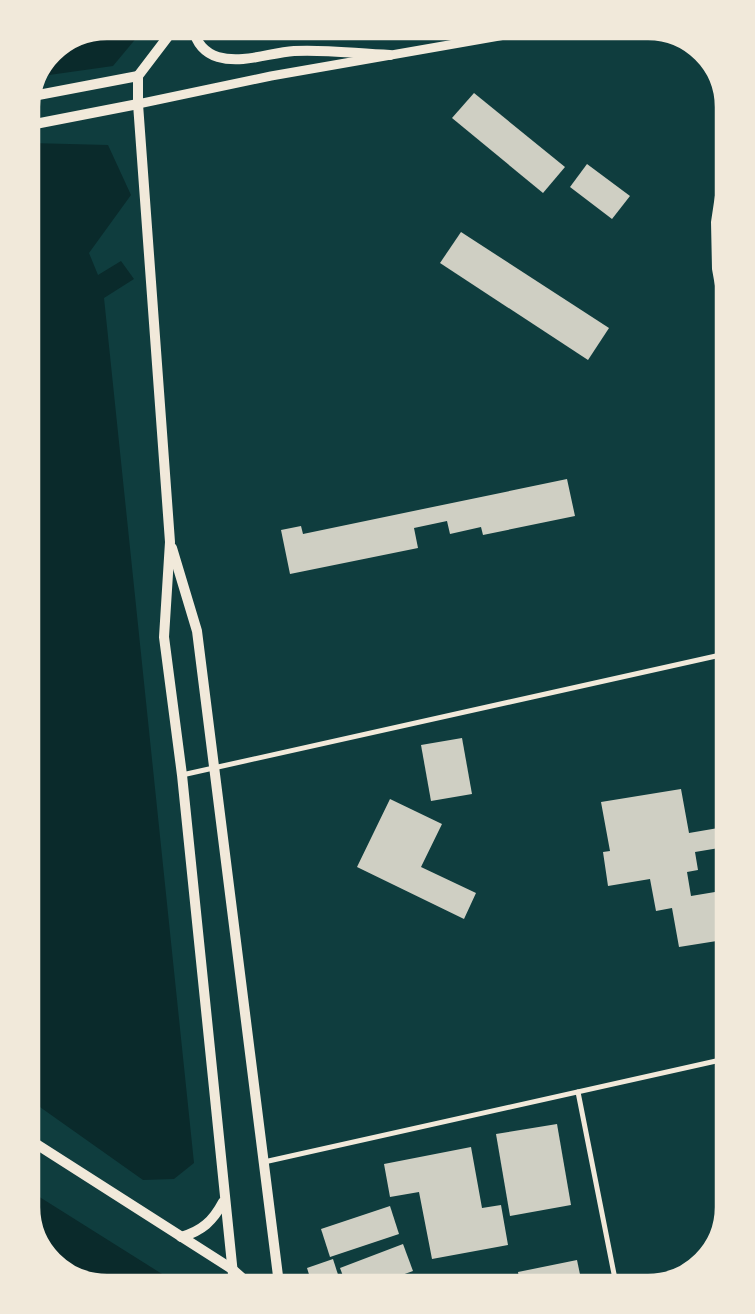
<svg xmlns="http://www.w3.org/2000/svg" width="755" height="1314" font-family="'Exo 2',sans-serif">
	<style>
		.water { fill: #0a2a2b }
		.building { fill: #cfcfc3 }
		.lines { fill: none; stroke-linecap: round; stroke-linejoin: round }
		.service { stroke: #f1e9da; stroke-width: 4 }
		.minor { stroke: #f1e9da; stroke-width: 5 }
		.tertiary { stroke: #f1e9da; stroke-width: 9 }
		.secondary { stroke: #f1e9da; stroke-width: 10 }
		.rim { fill: none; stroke: #f1e9da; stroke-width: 2.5 }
	</style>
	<rect width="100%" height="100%" fill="#0f3d3e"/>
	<!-- water -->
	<g class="water">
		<path d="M107,30h36l-30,36 -71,10 11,-24z"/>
		<path d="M30,143l78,2 23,50 -42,58 9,22 23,-14 13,18 -30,19 90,865 -20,16 -31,1 -113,-80z"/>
		<path d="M30,1191l148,93c-22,0 -56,4 -77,0 -51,-10 -71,-44 -71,-93z"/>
	</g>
	<!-- building -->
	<g class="building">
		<path d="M474,93l91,74 -22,26 -91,-75z"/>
		<path d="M587,164l43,32 -18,23 -42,-32z"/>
		<path d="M461,232l148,96 -21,32 -148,-97z"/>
		<path d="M567,479l8,37 -92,19 -2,-8 -31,7 -3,-13 -33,7 4,20 -128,26 -9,-44 20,-4 2,8z"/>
		<path d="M462,738l10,56 -41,7 -10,-56z"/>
		<path d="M681,789l8,44 35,-6 1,20 -30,5 3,18 -11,2 4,24 24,-4 8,48 -44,7 -7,-39 -16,3 -6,-32 -42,7 -5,-34 7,-1 -9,-49z"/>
		<path d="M390,799l52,25 -21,43 55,26 -12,26 -107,-52z"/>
		<path d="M557,1124l14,81 -61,11 -14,-82z"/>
		<path d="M471,1147l11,61 19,-3 7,40 -76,14 -13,-67 -29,5 -6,-33z"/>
		<path d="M390,1206l9,28 -69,23 -9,-28z"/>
		<path d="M403,1244l10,27 -36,13h-31l-6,-16z"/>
		<path d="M333,1259l8,25h-29l-5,-16z"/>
		<path d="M577,1260l5,24h-62l-2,-12z"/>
	</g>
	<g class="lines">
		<!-- service -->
		<path class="service" d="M724,325l-10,-56 -1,-47 12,-80"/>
		<!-- minor -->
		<g class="minor">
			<path d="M725,330v-5"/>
			<path d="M182,775l543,-121"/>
			<path d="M578,1092l38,192"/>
			<path d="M264,1162l461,-103"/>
		</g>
		<!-- tertiary -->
		<path class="tertiary" d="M138,104l133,-28 263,-46"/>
		<!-- secondary -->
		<g class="secondary">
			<path d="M173,30l-35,46v28l32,438 -6,95 18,138 52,509"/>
			<path d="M194,30c2,13 11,23 24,27 24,7 51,-4 76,-6 31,-2 64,3 96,4"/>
			<path d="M33,96l105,-20"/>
			<path d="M30,125l108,-21"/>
			<path d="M172,548l25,83 82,653"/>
			<path d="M30,1140l202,129 17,15"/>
			<path d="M181,1237c21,-6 32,-16 42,-35"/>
		</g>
	</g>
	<!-- crop -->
	<path d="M0 0H755V1314H0ZM107 39H648A68 68 0 0 1 716 107V1207A68 68 0 0 1 648 1275H107A68 68 0 0 1 39 1207V107A68 68 0 0 1 107 39Z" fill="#f1e9da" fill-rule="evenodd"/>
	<path class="rim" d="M107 39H648A68 68 0 0 1 716 107V1207A68 68 0 0 1 648 1275H107A68 68 0 0 1 39 1207V107A68 68 0 0 1 107 39Z"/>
</svg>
